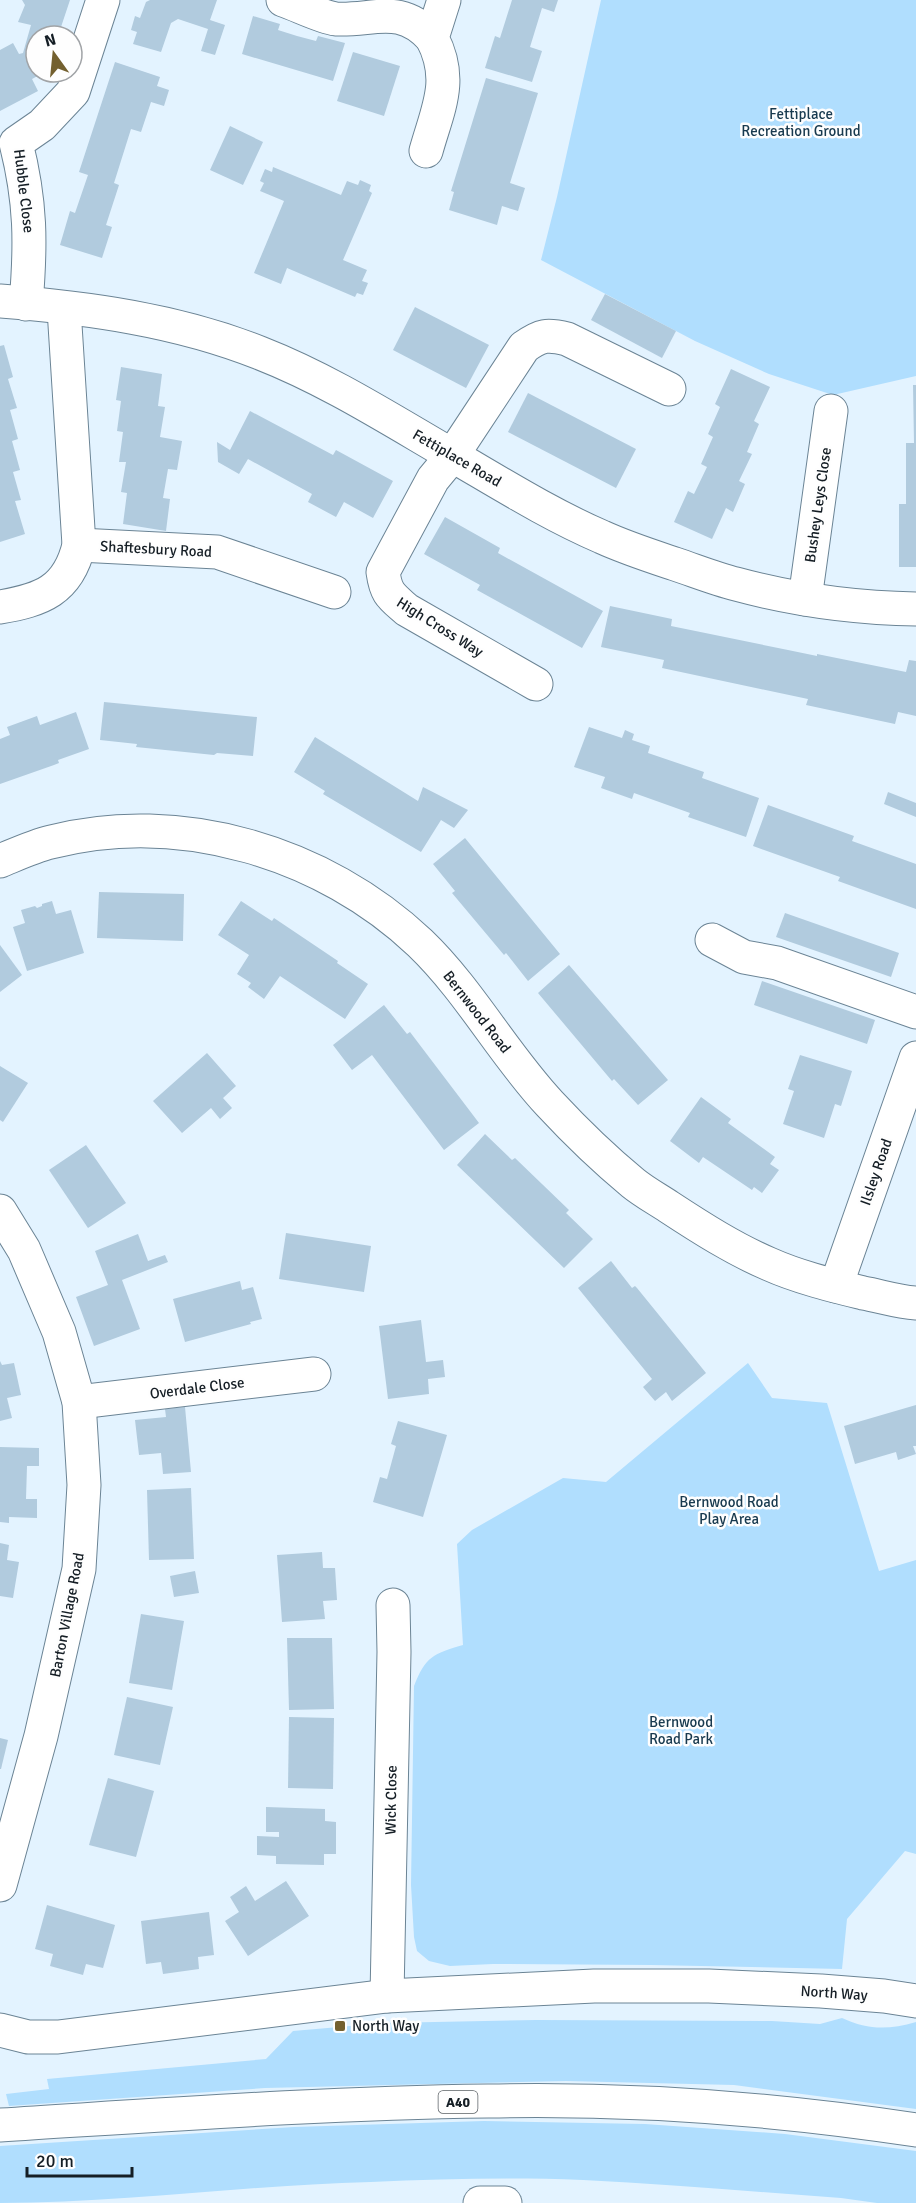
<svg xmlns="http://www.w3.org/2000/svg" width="916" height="2203" font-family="Signika,sans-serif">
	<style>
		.green { fill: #b0defe }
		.building { fill: #b1cbde }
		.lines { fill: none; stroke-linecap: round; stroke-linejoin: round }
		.minor-casing { stroke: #6b8495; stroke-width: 35 }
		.highway-casing { stroke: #6b8495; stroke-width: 35 }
		.minor { stroke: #fff; stroke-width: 33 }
		.highway { stroke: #fff; stroke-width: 33 }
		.poi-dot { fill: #73602f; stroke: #fefefe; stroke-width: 2 }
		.labels { text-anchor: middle; stroke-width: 5; stroke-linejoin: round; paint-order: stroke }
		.shield { fill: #fefefe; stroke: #5b6166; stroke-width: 1.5 }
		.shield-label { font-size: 14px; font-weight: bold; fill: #151e25 }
		.park-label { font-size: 15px; fill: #183a4f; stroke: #fefefe }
		.street-label { font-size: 15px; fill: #151e25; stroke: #fefefe }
		.poi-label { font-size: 15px; fill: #151e25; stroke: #fefefe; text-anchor: start }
	</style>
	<rect width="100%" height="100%" fill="#e3f3ff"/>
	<!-- green -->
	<g class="green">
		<path d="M601,0h315v376l-83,19 -64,-21 -74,-33 -154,-81 16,-63z"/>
		<path d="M748,1363l24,35 55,5 52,168 37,-11v294l-11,-3 -58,68 -5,50 -191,-4 -158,-1 -43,2 -21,-5 -12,-10 -3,-14 -3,-52 3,-199c12,-30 19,-32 49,-41l-6,-101 15,-14 91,-52 43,4z"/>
		<path d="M842,2018c26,12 46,12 74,4v87l-182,-24 -168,-4 -301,7 -256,18 -3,-12 43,-5 -2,-10 219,-20 27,-28 92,-8 151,-3 236,1 48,3z"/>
		<path d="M484,2121l161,3 140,10 131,17v52h-39l-36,-5c-86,-6 -172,-14 -258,-18 -71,-3 -142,-1 -212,2 -124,3 -247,21 -371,21v-57l294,-19z"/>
	</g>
	<!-- building -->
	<g class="building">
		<path d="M22,0h48l-12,36h-22v36h9l-13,7 6,12 -38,20v-61l13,-7 6,11 4,-1 8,-28 -13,-3 7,-17z"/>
		<path d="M150,0h67l-7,20 15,5 -10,30 -14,-4 7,-22 -30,-10 -7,4 -10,29 -28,-8 4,-12 -6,-2 4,-14 5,2 6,-16z"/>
		<path d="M512,0h46l-4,12 -12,-4 -12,39 12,4 -10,31 -47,-14 10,-32 5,2z"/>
		<path d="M253,16l27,8 -2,6 19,6 19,5 2,-5 27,7 -12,38 -91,-27z"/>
		<path d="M353,52l47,14 -16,50 -47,-15z"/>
		<path d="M115,62l45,15 -3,9 12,4 -5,16 -13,-4 -10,30 -10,-3 -17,54 5,2 -13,40 6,2 -10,31 -42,-13 10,-34 5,2 13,-38 -9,-3z"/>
		<path d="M486,78l52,15 -28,90 15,5 -7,23 -16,-5 -5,19 -48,-15 5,-18 -3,-1z"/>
		<path d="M230,126l33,16 -20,43 -33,-15z"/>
		<path d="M273,167l68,28 6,-14 11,4 2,-5 11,5 -2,6 3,2 -29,67 24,10 -5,11 6,2 -5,12 -6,-2 -2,4 -68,-29 -6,16 -27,-11 30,-72 -24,-10 4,-8 -4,-2 5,-12 7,3z"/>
		<path d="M605,294l71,37 -14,27 -71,-38z"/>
		<path d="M415,307l74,38 -23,43 -73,-38z"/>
		<path d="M4,345l9,32 -5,2 9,29 -7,2 8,29 -6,2 8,29 -7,2 8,28 -6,1 10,33 -25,8v-196z"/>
		<path d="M121,367l41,7 -4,32 7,1 -5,30 22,4 -5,29 -9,-1 -5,29 7,1 -4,32 -43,-7 4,-31 -6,-1 5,-30h-7l4,-30 -6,-1 4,-30 -5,-1z"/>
		<path d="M731,369l39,18 -16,34 5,3 -12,28 5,2 -13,27 6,3 -12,28 -7,-4 -14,31 -38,-17 14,-31 6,3 13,-27 -6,-3 12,-27 -5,-3 12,-27 -5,-3z"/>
		<path d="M913,385h3v182h-17v-63h7v-61h8z"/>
		<path d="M528,393l108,56 -20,39 -108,-56z"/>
		<path d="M250,411l83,44 3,-5 57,31 -20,37 -29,-16 -8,15 -28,-15 4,-8 -64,-35 -9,15 -21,-12 -1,-20 13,8z"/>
		<path d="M445,517l55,31 -2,5 105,58 -21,37 -105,-58 3,-5 -56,-31z"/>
		<path d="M610,606l62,13 -1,7 117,24 29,6v-2l89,18 3,-12 7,1v55l-18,-4 -3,12 -89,-19 2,-6 -146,-31 2,-8 -63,-13z"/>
		<path d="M104,702l153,15 -4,39 -36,-3 -3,2 -78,-8 1,-3 -37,-4z"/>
		<path d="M76,712l13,37 -31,11 1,3 -5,2 -54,19v-45l10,-4 -3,-8 30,-11 3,9z"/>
		<path d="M589,727l33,11 3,-8 9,4 -2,6 18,6 -2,7 56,19 -2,6 57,20 -13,39 -58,-20 2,-4 -56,-20 -2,6 -31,-11 4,-11 -31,-10z"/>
		<path d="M315,737l103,64 5,-14 45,23 -14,18 -13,-8 -20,32 -98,-58 2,-3 -31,-19z"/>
		<path d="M888,792l28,11v14l-32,-13z"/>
		<path d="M768,805l86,31 -2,5 64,23v45l-78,-28 2,-4 -87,-31z"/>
		<path d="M465,838l95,116 -32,27 -22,-28 -2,2 -52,-62 3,-2 -22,-27z"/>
		<path d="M99,892l85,2 -1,47 -86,-3z"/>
		<path d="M52,901l4,13 15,-4 13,43 -57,18 -14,-44 12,-4 -4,-13 14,-4 2,2 5,-2v-2z"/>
		<path d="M241,901l31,20 2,-3 64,43 -1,2 31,21 -23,35 -65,-43 -16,23 -16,-12 3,-4 -14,-9 12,-19 -31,-20z"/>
		<path d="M785,913l114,40 -8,24 -115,-40z"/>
		<path d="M0,945l22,30 -22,17z"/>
		<path d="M569,965l99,115 -30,25 -24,-26 -2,2 -74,-88z"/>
		<path d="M762,981l113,39 -8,24 -113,-39z"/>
		<path d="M384,1005l23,29 3,-2 69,91 -35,27 -72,-95 -20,15 -19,-25z"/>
		<path d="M207,1053l29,33 -13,12 9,10 -12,11 -9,-11 -29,25 -29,-32z"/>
		<path d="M800,1055l52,16 -11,35 -6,-2 -11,34 -41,-14 11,-33 -6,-2z"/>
		<path d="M0,1066l28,17 -25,39 -3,-2z"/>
		<path d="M701,1097l30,22 -3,4 47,34 -5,7 9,6 -17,23 -8,-6 -2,3 -49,-33 -4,6 -29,-22z"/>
		<path d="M485,1134l27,26 3,-2 54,52 -3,3 27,26 -29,29 -107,-103z"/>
		<path d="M86,1145l40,58 -38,25 -39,-58z"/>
		<path d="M286,1233l85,13 -7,46 -85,-13z"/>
		<path d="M138,1234l10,27 17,-6 3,7 -46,18 18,49 -46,17 -18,-49 32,-12 -13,-34z"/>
		<path d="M611,1261l21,27 3,-2 2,2 69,85 -34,28 -6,-9 -11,9 -12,-14 9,-8 -74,-91z"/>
		<path d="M240,1281l2,9 11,-3 9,32 -12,3 1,2 -66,18 -12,-43z"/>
		<path d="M421,1320l5,42 17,-2 2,17 -17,2 1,15 -41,5 -9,-73z"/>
		<path d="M0,1361l2,4 12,-2 7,32 -14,3 5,20 -12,3z"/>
		<path d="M916,1405v41h-3l3,8 -18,6 -2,-8 -41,12 -11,-38z"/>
		<path d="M185,1407l6,65 -28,2 -2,-21 -22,2 -4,-35 31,-3 -1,-8z"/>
		<path d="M398,1421l49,14 -24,82 -50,-15 7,-25 7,2 9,-33 -5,-2z"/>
		<path d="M0,1447l39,1v18h-12l-1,33h11v19l-28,-1v6l-9,-1z"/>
		<path d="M191,1488l3,71 -45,1 -2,-70z"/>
		<path d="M0,1543l9,2 -2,15 12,2 -6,36 -13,-2z"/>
		<path d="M322,1552l1,16h12l2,32 -14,1 2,18 -43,3 -5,-67z"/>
		<path d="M195,1571l4,22 -25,4 -4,-21z"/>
		<path d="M141,1614l43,7 -12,69 -43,-7z"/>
		<path d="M287,1638h45l2,71 -45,1z"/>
		<path d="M127,1697l46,10 -13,58 -46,-10z"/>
		<path d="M289,1717l45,1 -1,71 -45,-1z"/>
		<path d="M0,1738l8,2 -7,29h-1z"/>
		<path d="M108,1778l46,13 -18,66 -47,-12z"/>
		<path d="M266,1807l59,2v12l11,1v32h-12v11l-48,-1v-8l-19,-1v-19l22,1v-5h-13z"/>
		<path d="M286,1881l23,35 -61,40 -23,-35 14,-9 -9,-15 16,-11 9,15z"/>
		<path d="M47,1905l68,20 -12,43 -17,-4 -3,11 -33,-9 3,-12 -18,-5z"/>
		<path d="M209,1912l5,43 -16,2 1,12 -36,5 -2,-12 -15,2 -5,-43z"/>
	</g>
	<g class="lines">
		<!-- minor casing -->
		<g class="minor-casing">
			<g id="minor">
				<path d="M283,0c15,5 38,17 53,19 38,2 64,-16 96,19"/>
				<path d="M426,151c12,-43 28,-71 6,-113l12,-38"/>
				<path d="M0,301c88,7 177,19 260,52 69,27 131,67 195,104 48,28 96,58 147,80 24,11 49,19 73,27 21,7 41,15 61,20 59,16 120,24 180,25"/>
				<path d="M26,304c5,-60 5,-102 -10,-161l26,-18 31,-33 30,-92"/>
				<path d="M79,545l138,7 117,40"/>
				<path d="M805,599l26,-188"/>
				<path d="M0,607c41,-7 68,-16 79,-62l-15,-236"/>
				<path d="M536,684l-129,-74c-16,-14 -21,-16 -24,-38l50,-93 19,-23 72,-109c17,-12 23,-13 43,-8l102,50"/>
				<path d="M0,861c17,-7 34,-15 51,-19 129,-33 273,10 369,101 50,48 83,111 130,161 26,28 54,55 83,79 11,9 24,16 36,24 32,21 65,42 100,57 29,13 62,21 94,29 17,3 35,9 53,10"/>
				<path d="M712,940l32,17 33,6 139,49"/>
				<path d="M0,1211l24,39 35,82 20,70 5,83 -5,84 -38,167 -41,149"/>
				<path d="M836,1286l80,-228"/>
				<path d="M79,1402l235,-28"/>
				<path d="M387,1996l7,-344 -1,-47"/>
				<path d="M0,2030l28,7h30l329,-41 207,-10h115l112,5 63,5 32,5"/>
			</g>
		</g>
		<!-- highway casing -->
		<g class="highway-casing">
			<g id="highway">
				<path d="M0,2125c163,-10 326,-22 488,-24 140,-3 290,8 428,29"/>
				<path d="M480,2203h25"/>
			</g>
		</g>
		<!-- minor -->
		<use href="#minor" class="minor"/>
		<!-- highway -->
		<use href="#highway" class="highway"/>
	</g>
	<!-- markers -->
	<rect class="poi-dot" x="334" y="2020" width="12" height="12" rx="3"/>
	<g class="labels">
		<!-- shield labels -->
		<rect class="shield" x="438.5" y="2091" width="39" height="22" rx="4.5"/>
		<g class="shield-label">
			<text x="458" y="2107">A40</text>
		</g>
		<!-- park labels -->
		<g class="park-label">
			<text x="801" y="119">Fettiplace<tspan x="801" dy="17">Recreation Ground</tspan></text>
			<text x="729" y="1507">Bernwood Road<tspan x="729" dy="17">Play Area</tspan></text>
			<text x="681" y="1727">Bernwood<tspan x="681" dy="17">Road Park</tspan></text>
		</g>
		<!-- street labels -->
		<g class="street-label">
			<text transform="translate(24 191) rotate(83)" y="5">Hubble Close</text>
			<text transform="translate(457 458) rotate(30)" y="5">Fettiplace Road</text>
			<text transform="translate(818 505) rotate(-82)" y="5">Bushey Leys Close</text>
			<text transform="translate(156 549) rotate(3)" y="5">Shaftesbury Road</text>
			<text transform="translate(440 627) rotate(32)" y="5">High Cross Way</text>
			<text transform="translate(477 1012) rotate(52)" y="5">Bernwood Road</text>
			<text transform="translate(876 1172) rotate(-71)" y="5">Ilsley Road</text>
			<text transform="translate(197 1388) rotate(-7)" y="5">Overdale Close</text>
			<text transform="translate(67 1615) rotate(-79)" y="5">Barton Village Road</text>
			<text transform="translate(391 1800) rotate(-89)" y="5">Wick Close</text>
			<text transform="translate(834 1993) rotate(4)" y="5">North Way</text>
		</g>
		<!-- poi labels -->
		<g class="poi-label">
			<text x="352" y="2031">North Way</text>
		</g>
	</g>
	<!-- north arrow -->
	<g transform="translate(54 54) rotate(345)"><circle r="28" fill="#fefefe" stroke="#a1a4a7" stroke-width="1.5"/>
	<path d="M0-4.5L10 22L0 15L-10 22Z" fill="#73602f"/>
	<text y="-9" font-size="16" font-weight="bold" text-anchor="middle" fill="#151e25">N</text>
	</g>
	<!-- scale -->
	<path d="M27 2167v9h105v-9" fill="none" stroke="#151e25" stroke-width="3"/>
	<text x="36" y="2167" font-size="18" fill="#151e25" stroke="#fefefe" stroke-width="4.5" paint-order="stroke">20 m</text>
</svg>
